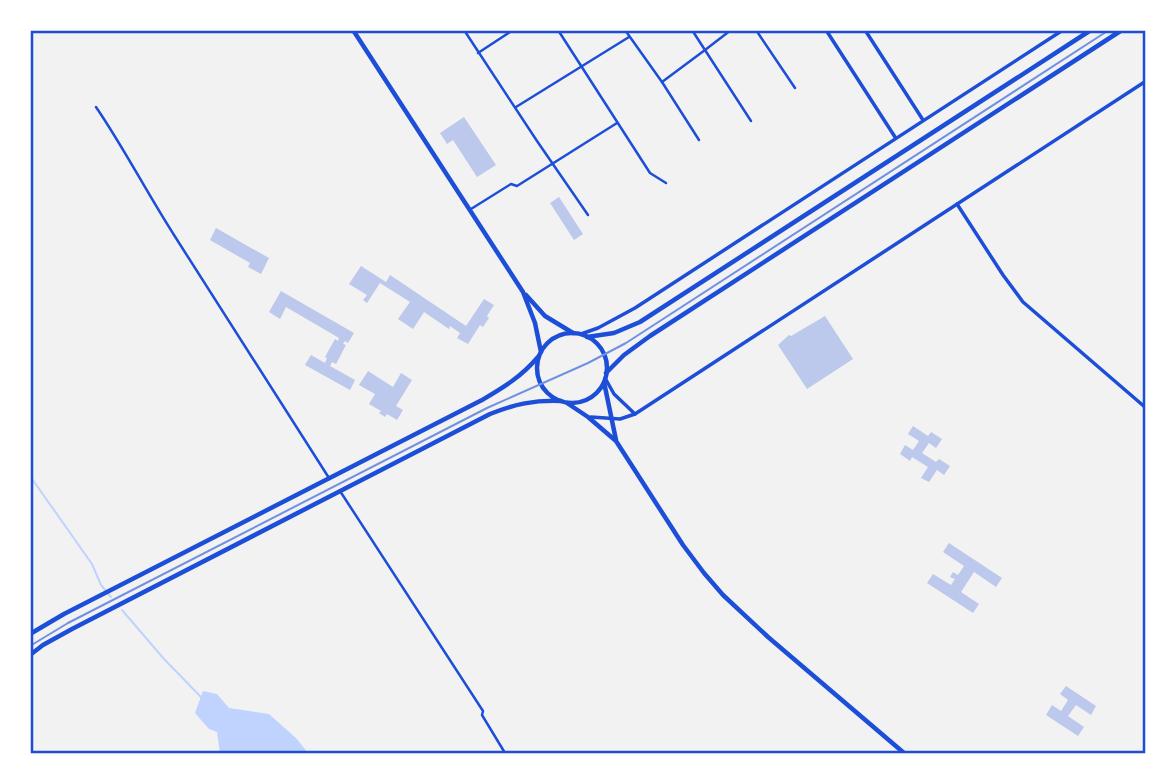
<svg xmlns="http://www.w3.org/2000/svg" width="1176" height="783" font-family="Helvetica,sans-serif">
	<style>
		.water { fill: #bfd3fe }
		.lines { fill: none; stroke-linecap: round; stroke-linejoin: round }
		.stream { stroke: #bfd3fe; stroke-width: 2 }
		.building { fill: #bdc9ec }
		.minor { stroke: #1d4ed8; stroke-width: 2.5 }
		.tertiary { stroke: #1d4ed8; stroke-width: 3.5 }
		.secondary { stroke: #1d4ed8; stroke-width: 4.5 }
		.primary { stroke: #1d4ed8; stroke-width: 4.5 }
		.tram { stroke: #7290e2; stroke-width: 2 }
		.neatline { fill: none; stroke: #1d4ed8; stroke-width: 2.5 }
	</style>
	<rect width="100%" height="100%" fill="#f2f2f2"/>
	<!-- water -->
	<path class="water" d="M203,691l14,3 12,14 40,6 27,24 12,15h-88l-3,-21 -8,-3 -14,-16z"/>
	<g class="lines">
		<!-- stream -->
		<g class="stream">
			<path d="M30,476l62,88 9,21 10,12"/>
			<path d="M122,610l42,49 38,39"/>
		</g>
	</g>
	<!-- building -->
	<g class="building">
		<path d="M464,117l32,48 -19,12 -24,-37 -6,4 -7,-11z"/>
		<path d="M559,197l24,37 -9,6 -24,-37z"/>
		<path d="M216,228l53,30 -8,16 -13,-7 2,-4 -40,-23z"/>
		<path d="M361,266l25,16 4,-7 76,51 18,-27 10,6 -7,11 2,2 -6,9 -3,-2 -12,19 -11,-6 3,-5 -10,-7 -1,3 -25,-17 -11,17 -15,-10 12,-17 -30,-19 -13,20 -4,-3 4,-5 -18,-11z"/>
		<path d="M281,291l73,42 -6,10 -3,-2 -2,3 3,1 -10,19 -4,-2 -2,4 25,14 -5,10 -45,-25 6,-10 14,8 2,-5 -2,-1 10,-18 3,2 1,-3 -53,-31 -6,12 -11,-7z"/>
		<path d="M825,316l28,43 -46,30 -29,-44 11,-10 2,1z"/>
		<path d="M368,371l25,16 8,-14 11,7 -16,26 7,4 -6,10 -10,-6 -2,3 -6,-4 2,-2 -12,-7 6,-10 -16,-9z"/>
		<path d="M913,426l15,10 3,-4 11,7 -6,9 -7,-5 -7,10 14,9 3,-3 11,7 -6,9 -7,-5 -8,12 -8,-4 7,-11 -16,-10 -2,4 -10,-7 5,-9 8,5 6,-9 -11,-7z"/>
		<path d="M949,543l53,35 -6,9 -22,-15 -13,20 18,12 -6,9 -46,-30 6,-9 18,11 4,-6 -5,-2 3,-5 5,3 6,-9 -21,-14z"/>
		<path d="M1066,686l30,20 -5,9 -15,-10 -8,11 16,11 -6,9 -32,-21 6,-10 9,6 7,-11 -8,-6z"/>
	</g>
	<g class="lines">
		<!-- minor -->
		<g class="minor">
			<path d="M464,30l73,111 51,74"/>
			<path d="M558,30l92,143 16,10"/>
			<path d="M625,30l37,52 37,58"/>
			<path d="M692,30l59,91"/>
			<path d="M756,30l39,58"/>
			<path d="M478,53l35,-23"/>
			<path d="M662,82l43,-32 26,-20"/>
			<path d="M96,107c28,41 51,86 78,128 51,81 103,162 155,243"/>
			<path d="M516,107l113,-70"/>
			<path d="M471,209l40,-25 6,2 100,-63"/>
			<path d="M340,491l143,220 -1,4 23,38"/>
		</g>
		<!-- tertiary -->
		<g class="tertiary">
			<path d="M826,30l69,107"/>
			<path d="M865,30l58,90"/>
			<path d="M957,204l46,71 20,27 123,106"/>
			<path d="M581,334l17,-6 37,-20 428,-278"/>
			<path d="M605,378l9,16 21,20"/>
			<path d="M591,417l29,2 15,-5 511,-333"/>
		</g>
		<!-- secondary -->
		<g class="secondary">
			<path d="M353,30l170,262 12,31 6,29"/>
			<path d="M526,295l19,21 28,17"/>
			<path d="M604,382l12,58"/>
			<path d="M567,403l21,14 28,24 67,104 21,28 19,22 45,42 136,116"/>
		</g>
		<!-- primary -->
		<g class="primary">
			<circle cx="572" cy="368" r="35"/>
			<path d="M587,337l27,-4 26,-11 451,-292"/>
			<path d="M606,373l18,-18 26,-19 472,-306"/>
			<path d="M30,634l34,-20 418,-214c22,-13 39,-23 56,-43"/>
			<path d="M30,655l13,-10 29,-16 418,-215c25,-10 44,-14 71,-13"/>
		</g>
		<!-- tram -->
		<path class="tram" d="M30,646l38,-23 419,-215 101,-45 38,-20 483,-313"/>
	</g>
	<!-- border -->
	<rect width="1176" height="783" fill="none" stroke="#ffffff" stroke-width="63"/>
	<rect x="32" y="32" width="1112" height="720" class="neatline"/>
</svg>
